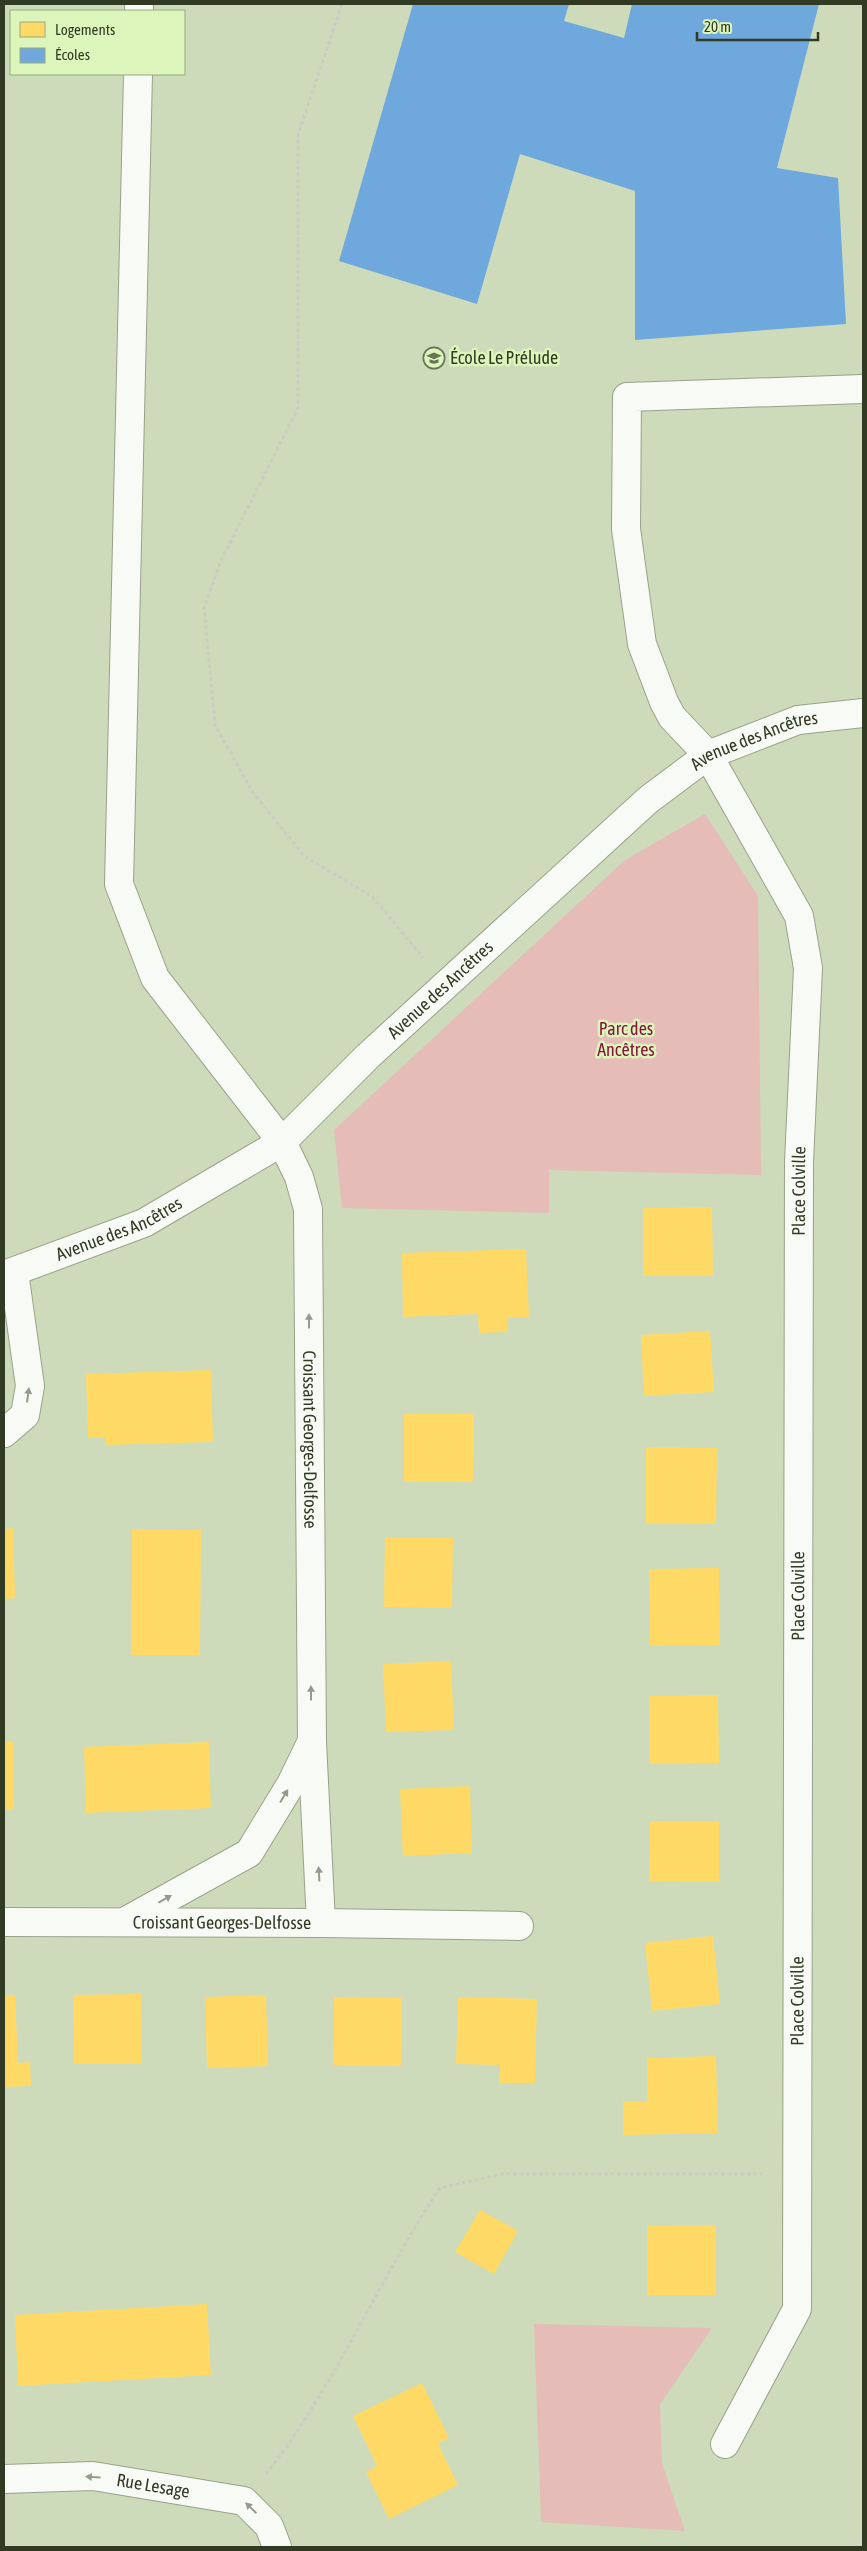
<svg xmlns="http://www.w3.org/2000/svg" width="867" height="2551" font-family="'Asap Condensed',sans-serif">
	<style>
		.green { fill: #e5bcb7 }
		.homes { fill: #ffd966 }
		.schools { fill: #6fa8dc }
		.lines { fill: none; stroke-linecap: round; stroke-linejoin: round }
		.minor-casing { stroke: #98a289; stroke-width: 30 }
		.path { stroke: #cacdc4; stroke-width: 3; stroke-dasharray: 4 2.5; stroke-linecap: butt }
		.minor { stroke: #f8faf5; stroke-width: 28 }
		.oneway { fill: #949a8c }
		.labels { text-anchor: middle; stroke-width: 5; stroke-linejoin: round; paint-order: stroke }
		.poi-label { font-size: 18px; fill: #313b24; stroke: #dcf5ba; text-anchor: start }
		.street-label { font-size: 18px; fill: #313b24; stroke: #dcf5ba }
		.park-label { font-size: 18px; fill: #87133d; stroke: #dcf5ba }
	</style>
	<rect width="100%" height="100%" fill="#cddbba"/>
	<!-- green -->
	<g class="green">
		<path d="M705,814l53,82 3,279 -212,-5v43l-207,-5 -8,-78 291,-270z"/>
		<path d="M534,2324l178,4 -52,76 2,59 23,68 -144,-9z"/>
	</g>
	<!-- homes -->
	<g class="homes">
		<path d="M712,1207l1,69h-70v-68z"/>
		<path d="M526,1249l3,68 -22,1 1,14 -29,1 -1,-19 -75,3 -1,-64z"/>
		<path d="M710,1331l4,61 -70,4 -3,-61z"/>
		<path d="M211,1370l2,72 -107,3v-8l-18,1 -2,-64z"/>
		<path d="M404,1414h70l-1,68h-69z"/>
		<path d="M646,1447l71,1 -1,76h-70z"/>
		<path d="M13,1528l2,70 -11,1v-70z"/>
		<path d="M132,1529l69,1 -1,125h-69z"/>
		<path d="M385,1538h68l-1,70 -68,-1z"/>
		<path d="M719,1568l1,77 -70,1 -1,-77z"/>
		<path d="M451,1661l3,69 -68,2 -3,-68z"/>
		<path d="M718,1695l1,68 -70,1v-68z"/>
		<path d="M4,1742h9l1,68h-10z"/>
		<path d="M209,1742l2,66 -125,5 -2,-66z"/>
		<path d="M470,1786l2,67 -69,3 -3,-67z"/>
		<path d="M650,1821h69v61l-70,-1z"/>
		<path d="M713,1936l7,68 -68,7 -7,-68z"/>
		<path d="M141,1994l1,70h-68l-1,-69z"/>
		<path d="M4,1995h11l3,68 12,-1 1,24 -27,1z"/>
		<path d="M266,1995l2,71 -61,2 -2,-71z"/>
		<path d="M334,1997l68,1 -1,68 -68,-1z"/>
		<path d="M458,1997l79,2 -2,84h-36l1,-18 -44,-1z"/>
		<path d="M716,2056l2,77 -95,2v-34h24v-43z"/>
		<path d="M480,2210l38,21 -24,43 -39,-22z"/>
		<path d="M716,2225v70h-69v-69z"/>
		<path d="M207,2304l4,71 -193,11 -3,-71z"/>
		<path d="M422,2383l27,55 -11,6 20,41 -69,34 -23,-47 11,-6 -24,-50z"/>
	</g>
	<!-- schools -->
	<path class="schools" d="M413,4h156l-5,17 60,17 8,-34h187l-42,164 61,10 8,146 -211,16v-149l-115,-37 -43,150 -138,-43z"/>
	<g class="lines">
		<!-- minor casing -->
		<g class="minor-casing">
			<g id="minor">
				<path d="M139,11v-7"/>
				<path id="s1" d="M138,74l-19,810 36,94 127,164 17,35 9,32 4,533 9,181"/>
				<path id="s2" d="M4,1275l140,-52 138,-81 86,-86 280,-256 60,-45 90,-35 65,-7"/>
				<path d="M4,1433l21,-18 5,-29 -16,-114"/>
				<path d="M126,1921l123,-68 42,-69 20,-41"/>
				<path id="s3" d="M4,1922l317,1 198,3"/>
				<path id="s4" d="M725,2444l72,-135 2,-1147 9,-194 -9,-52 -91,-161 -36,-38 -8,-15 -22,-58 -16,-115 1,-132 236,-8"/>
				<path id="s5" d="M4,2479l89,-3 151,25 25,25 8,21"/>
			</g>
		</g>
		<!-- path -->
		<g class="path">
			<path d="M342,4l-44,131v273l-78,155 -16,45 11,117 37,66 52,65 69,41 50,61"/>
			<path d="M266,2474c69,-87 112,-194 174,-286l62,-14h260"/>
		</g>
		<!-- minor -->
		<use href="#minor" class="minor"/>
	</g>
	<!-- one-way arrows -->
	<defs><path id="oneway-solid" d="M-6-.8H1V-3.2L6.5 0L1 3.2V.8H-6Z" transform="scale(1.25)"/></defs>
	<g class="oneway">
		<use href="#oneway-solid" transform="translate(309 1321) rotate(-90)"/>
		<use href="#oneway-solid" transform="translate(28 1395) rotate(-82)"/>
		<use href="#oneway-solid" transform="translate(311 1693) rotate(-90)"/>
		<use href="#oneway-solid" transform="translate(284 1796) rotate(-59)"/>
		<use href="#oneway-solid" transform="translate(319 1874) rotate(-93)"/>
		<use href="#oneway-solid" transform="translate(165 1899) rotate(-29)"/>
		<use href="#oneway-solid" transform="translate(93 2477) rotate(-176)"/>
		<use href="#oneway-solid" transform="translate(251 2508) rotate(-136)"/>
	</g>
	<!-- icons -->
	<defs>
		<g id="school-ring" transform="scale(1.125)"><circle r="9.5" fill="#dcf5ba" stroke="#687358" stroke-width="1.5"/><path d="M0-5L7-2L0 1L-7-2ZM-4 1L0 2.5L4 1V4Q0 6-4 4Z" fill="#687358"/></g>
	</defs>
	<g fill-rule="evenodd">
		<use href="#school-ring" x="434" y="358"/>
	</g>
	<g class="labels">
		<!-- poi labels -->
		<g class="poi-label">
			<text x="450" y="364">École Le Prélude</text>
		</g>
		<!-- street labels -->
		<g class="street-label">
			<text dy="6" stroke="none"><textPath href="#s2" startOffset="934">Avenue des Ancêtres</textPath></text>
			<text dy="6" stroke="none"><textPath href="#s2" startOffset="529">Avenue des Ancêtres</textPath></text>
			<text dy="6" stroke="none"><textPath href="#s4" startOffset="1271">Place Colville</textPath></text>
			<text dy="6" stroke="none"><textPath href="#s2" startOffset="124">Avenue des Ancêtres</textPath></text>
			<text dy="6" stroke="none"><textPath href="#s1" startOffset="1421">Croissant Georges-Delfosse</textPath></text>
			<text dy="6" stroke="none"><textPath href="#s4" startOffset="866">Place Colville</textPath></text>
			<text dy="6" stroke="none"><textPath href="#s3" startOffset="218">Croissant Georges-Delfosse</textPath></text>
			<text dy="6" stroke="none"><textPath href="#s4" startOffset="461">Place Colville</textPath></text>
			<text dy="6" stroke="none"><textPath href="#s5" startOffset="150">Rue Lesage</textPath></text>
		</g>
		<!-- park labels -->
		<g class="park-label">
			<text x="626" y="1035">Parc des<tspan x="626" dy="21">Ancêtres</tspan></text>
		</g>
	</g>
	<!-- border -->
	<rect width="867" height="2551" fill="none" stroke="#313b24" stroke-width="10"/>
	<!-- legend -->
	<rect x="10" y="10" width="175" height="65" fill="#dcf5ba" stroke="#98ab7e"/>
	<rect x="20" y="22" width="25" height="15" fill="#ffd966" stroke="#98ab7e"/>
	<text x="55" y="35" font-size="15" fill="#313b24">Logements</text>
	<rect x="20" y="48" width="25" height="15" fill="#6fa8dc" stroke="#98ab7e"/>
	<text x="55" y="60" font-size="15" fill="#313b24">Écoles</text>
	<!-- scale -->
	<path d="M697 32v8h121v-8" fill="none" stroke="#313b24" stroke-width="2.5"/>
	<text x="704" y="32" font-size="15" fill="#313b24" stroke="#dcf5ba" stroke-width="4" paint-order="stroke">20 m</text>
</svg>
